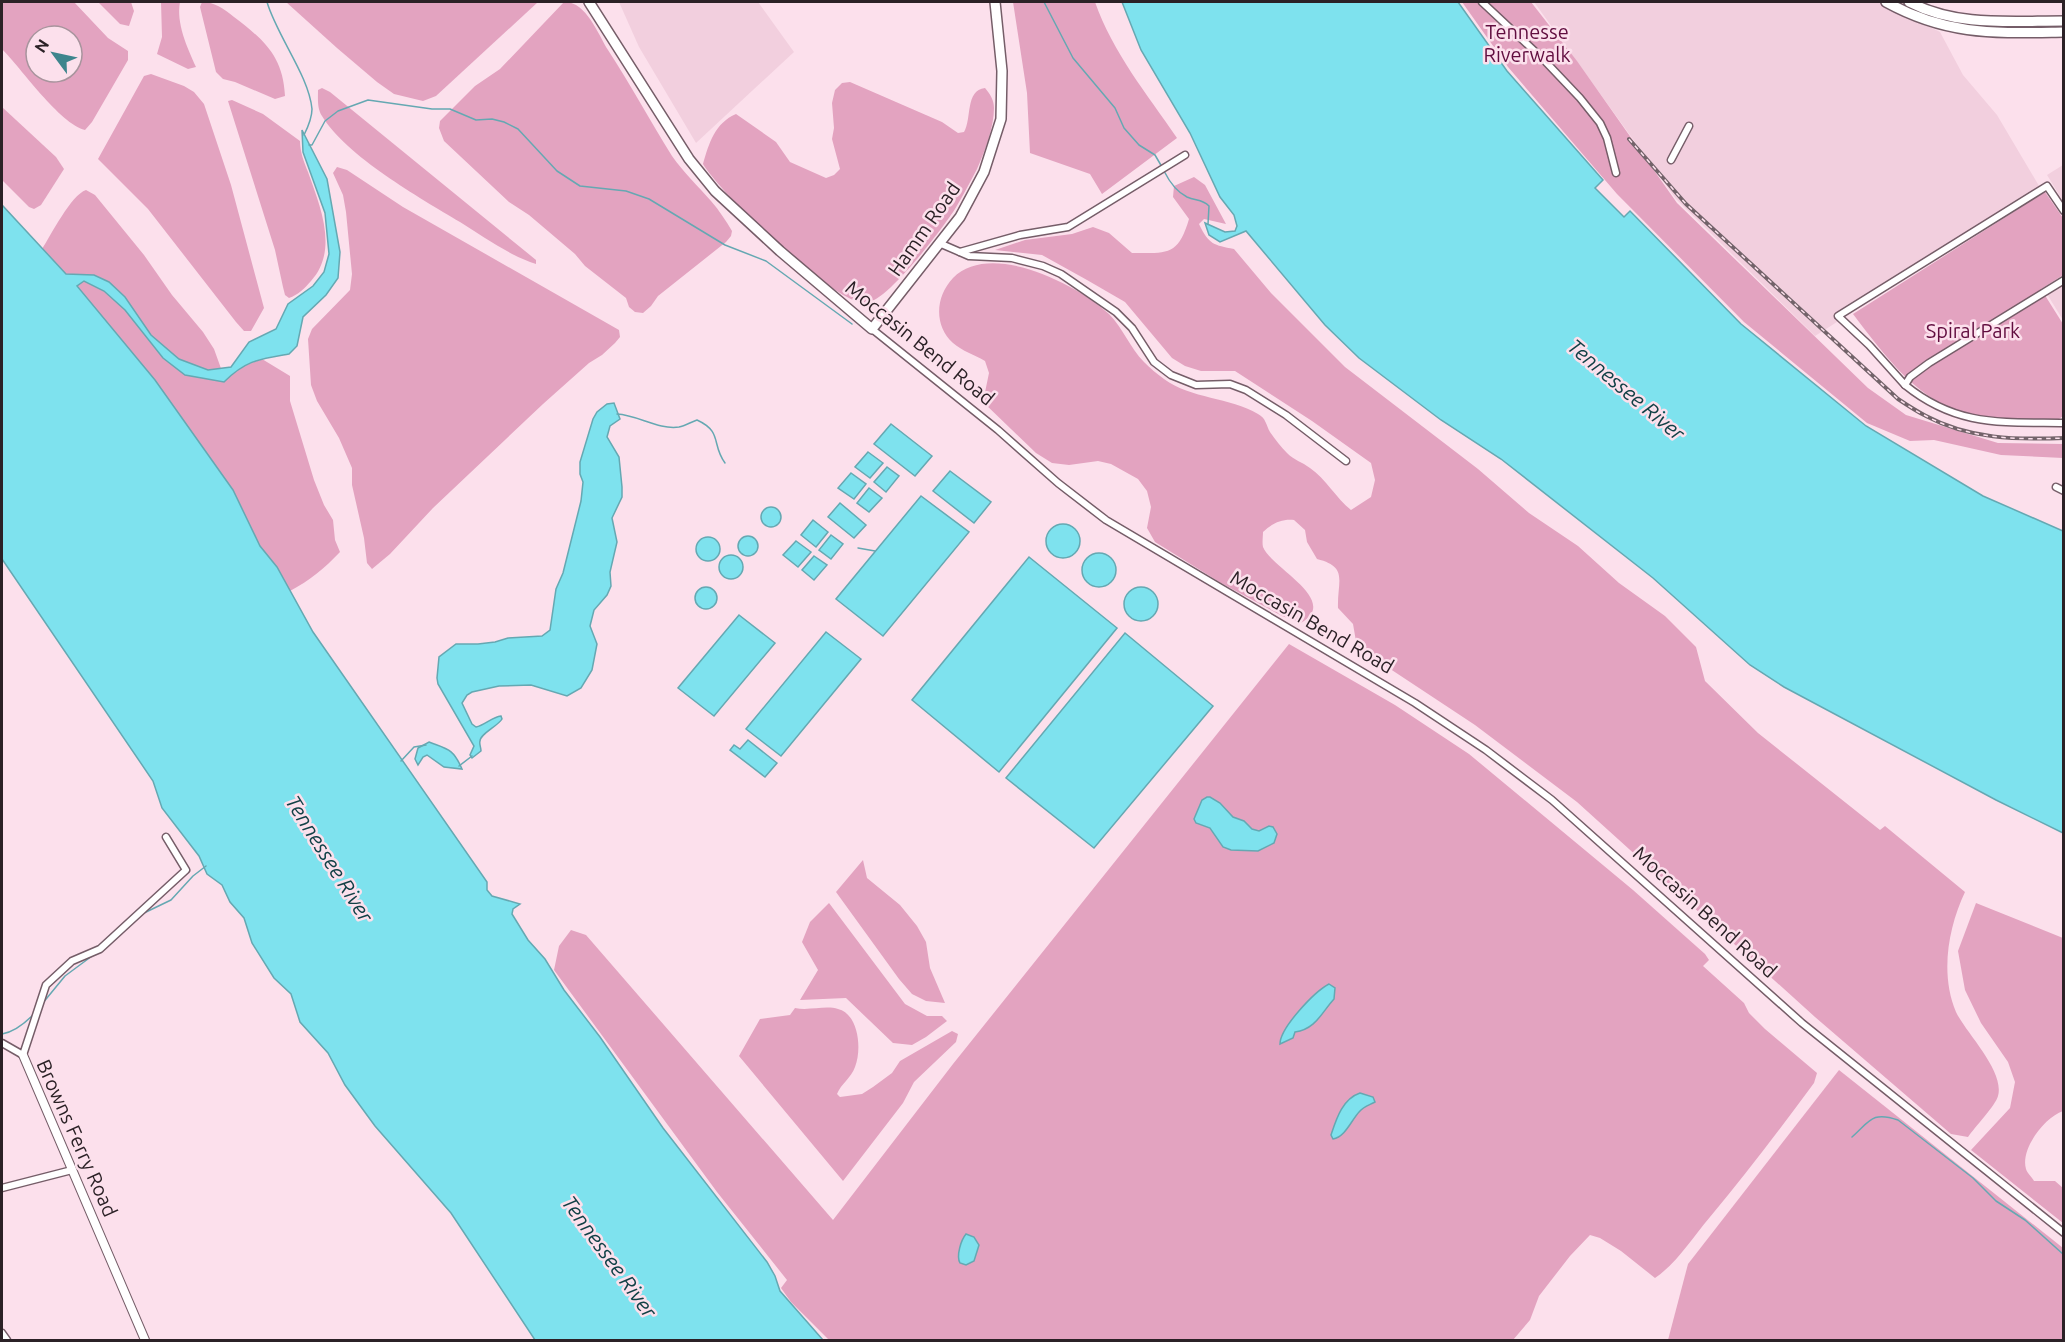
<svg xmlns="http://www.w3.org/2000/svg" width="2065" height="1342" font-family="Ubuntu,sans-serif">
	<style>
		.built { fill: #f2cfde }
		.green { fill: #e3a3c0; fill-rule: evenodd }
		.water { fill: #7ee2ee; stroke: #65a8b2; stroke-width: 1.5 }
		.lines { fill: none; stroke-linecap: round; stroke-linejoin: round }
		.stream { stroke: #65a8b2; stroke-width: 1.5 }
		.minor-casing { stroke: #755d68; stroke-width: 9 }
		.tertiary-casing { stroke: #755d68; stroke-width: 10 }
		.secondary-casing { stroke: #755d68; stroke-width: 12 }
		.minor { stroke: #fff; stroke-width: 6 }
		.tertiary { stroke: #fff; stroke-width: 8 }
		.secondary { stroke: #fff; stroke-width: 9 }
		.rail-casing { stroke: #73636a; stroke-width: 4 }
		.rail { stroke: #fce0ec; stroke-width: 1.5; stroke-dasharray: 4.5; stroke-linecap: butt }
		.labels { text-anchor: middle; stroke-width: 5; stroke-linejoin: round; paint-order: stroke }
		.park-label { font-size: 20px; fill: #610d3f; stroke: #fce0ec }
		.street-label { font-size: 20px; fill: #2b2126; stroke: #fce0ec }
		.water-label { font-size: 21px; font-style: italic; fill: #114046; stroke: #fce0ec }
	</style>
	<rect width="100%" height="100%" fill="#fce0ec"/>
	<!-- built -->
	<g class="built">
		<path d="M619,2h139l36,50 -98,91 -57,-96z"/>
		<path d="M1534,2h345l61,30 23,43 34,40 45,76 -227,145 -139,-137z"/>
		<path d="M2063,165v36l-16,-26z"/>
		<path d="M2063,272v48l-21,-34z"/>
	</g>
	<!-- green -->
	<g class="green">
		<path d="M2,2h72l34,36 20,13v9l-36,62 -7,8c-25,-6 -64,-62 -83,-81zM36,36h36v36h-36z"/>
		<path d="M98,2h33l3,9 -5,15 -9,-2z"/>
		<path d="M161,2h19c-4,21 7,45 16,65l-8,2 -31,-15 5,-17z"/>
		<path d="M202,2c13,0 22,7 32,15 30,23 49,39 51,79l-10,3 -40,-17 -12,-3 -7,-7 -16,-65z"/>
		<path d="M286,2h252l-102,94 -13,5 -29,-7 -17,-12 -40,-34z"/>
		<path d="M564,2c22,-1 34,32 44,48 23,35 42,71 64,106 12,17 26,30 39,45 8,9 15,20 21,30l-1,5 -5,6 -68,54 -7,10 -8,7 -8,-1 -6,-5 -3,-9 -41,-32 -10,-12 -46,-39 -20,-13 -65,-61 -5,-13 1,-7 35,-35 25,-17z"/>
		<path d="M1013,2h82c18,51 52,92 82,136l-75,56 -12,-20 -60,-21 -3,-60z"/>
		<path d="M1462,2h69l46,59 100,142 191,185 38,27 92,28 65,1v14l-62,-3 -67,-15 -24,1 -43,-18 -123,-101 -127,-128 -109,-127z"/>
		<path d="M151,74l33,12 10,6 10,12 27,81 33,123 -13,23h-7l-8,-9 -88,-113 -50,-50 46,-83z"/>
		<path d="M850,82l92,40 16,11 6,-1c8,-13 1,-42 21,-44 5,6 9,12 9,20 0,19 -9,43 -17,61 -7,13 -14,27 -22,40 -12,19 -68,93 -89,94 -30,3 -146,-110 -163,-139 6,-21 12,-41 33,-50l40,28 14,20 36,16 8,-3 6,-6 -8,-30 2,-11 -2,-25 3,-13 7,-7z"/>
		<path d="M322,88l8,4 195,159 11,9v4c-26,-8 -52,-27 -76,-42 -40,-24 -114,-66 -138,-106 -5,-8 -4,-17 -4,-26z"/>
		<path d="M232,100l31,14 37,27c0,11 4,21 8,31 12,34 31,78 3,109 -6,7 -13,14 -22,17l-4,-3 -2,-8 -8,-37 -47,-149z"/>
		<path d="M2,107l54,50 8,12 -23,36 -7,4 -5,-2 -27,-27z"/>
		<path d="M337,167l10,3 56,37 216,123 1,7 -5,6 -13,12 -13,8 -46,41 -110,104 -43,46 -18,15 -5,-6 -3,-25 -12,-53v-17l-13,-30 -22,-37 -6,-16 -3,-46 4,-10 38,-39 2,-16 -6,-62 -3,-17 -10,-22z"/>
		<path d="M1194,177l11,8 21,39 -22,-5 -5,5c10,21 15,21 35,25l37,44 74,74 133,102 51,44 49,33 41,37 46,33 31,31 9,34 53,52 122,97 5,-4 80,66c-17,36 -25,82 -9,120 10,21 49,59 42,84 -2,9 -24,32 -30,41l-17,-3 -136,-117 -238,-215 -102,-77 -118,-78 -4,-23 -15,-16c-1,-27 11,-41 -21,-49l-10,-17 -2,-12 -11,-10c-13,-1 -21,3 -31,12 0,4 -1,11 0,15 8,21 78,53 38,76l-19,-7 -61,-33 -66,-41 -8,-14 4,-21 -4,-16 -9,-12 -27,-15 -13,-3 -29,4 -17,-2 -16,-10 -53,-51 6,-29 -4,-12c-10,-6 -23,-10 -32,-18 -19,-17 -18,-46 0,-65 37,-38 124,6 156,36 14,14 21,34 35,48 6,6 13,12 20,17 27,20 66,18 94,35 8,4 8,11 12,18 5,7 11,15 17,21 7,7 15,9 23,15 16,11 26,30 41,42l20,-13 4,-17 -4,-17 -59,-42 -77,-50h-34l-16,-5 -13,-8 -47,-56 -38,-22 -45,-25 -47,-5 30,-10 47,-6 21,-7 16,6 23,20c36,0 46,3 57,-34l-16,-22 1,-11z"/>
		<path d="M86,190l9,5 49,60 28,40 31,37 11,17 9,25 7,2 9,-8 23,-9 28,17v25l24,79 10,25 9,15 2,20 5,12c-15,16 -31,29 -50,39l-13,-24 -17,-21 -27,-56 -167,-216 -24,-25c9,-14 29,-54 44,-59z"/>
		<path d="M2045,192l18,26v57l-22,14 22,35v92l-4,3c-28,0 -57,2 -84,-3 -55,-11 -90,-60 -122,-102z"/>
		<path d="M1289,644l106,61 74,49 164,136 72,64 4,6 -6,6 41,37 5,10 16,16 52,44 -3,10c-34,46 -68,91 -104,134 -18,21 -32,45 -55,61l-34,-27 -21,-13 -10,-3 -20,21 -31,40 -9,24 -17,20h-684l-38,-38 -10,-14 6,-8 -70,-88 -163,-222 5,-24 12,-16 15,5 247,285 120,-156z"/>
		<path d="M863,860l4,18 33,27 17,21 9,16 4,26 15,35 -19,-2 -14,-7 -13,-15 -63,-87z"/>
		<path d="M829,903l76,101 22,12h15l5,5 -21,16 -14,8 -19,-2 -47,-45 -46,2 18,-30 -16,-28 8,-20z"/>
		<path d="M1976,903l87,35v173c-18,6 -43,38 -37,58 1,4 6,8 8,12h21l8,7v35l-92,-73 39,-42 5,-26 -7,-20 -27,-39 -16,-33 -7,-39z"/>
		<path d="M795,1008c14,3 31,-3 43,1 21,5 24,41 17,58 -4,11 -14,17 -18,27l3,3 22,-3 11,-7 19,-14 8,-12 52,-30 6,3 -2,8 -42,40 -11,21 -60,78 -104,-125 21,-37 30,-4z"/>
		<path d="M1839,1070l224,178v92h-395l20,-76z"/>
	</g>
	<!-- water -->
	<g class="water">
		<path d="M1122,2h336l49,69 96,109 -8,8 29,29 6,-6 111,113 125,102 117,70 80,35v302l-67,-33 -212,-113 -34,-22 -97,-87 -152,-119 -60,-39 -82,-62 -34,-33 -79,-94 -26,11 -11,-7 -4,-12 20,9 10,-1 2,-5 -3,-11 -14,-18 -30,-64 -49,-83z"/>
		<path d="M302,130l25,49 13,73 -2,26 -12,17 -23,22 -6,29 -8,8c-29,5 -43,6 -65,28l-39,-7 -22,-17 -38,-48 -21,-19 -20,-10 -7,5 78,94 78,110 27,56 17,21 36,65 174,250v8l5,6 28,8 -7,5 -1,5 16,26 17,19 19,31 36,47 63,91 104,134 8,14 5,15 43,49h-288l-84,-127 -76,-87 -30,-41 -17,-32 -28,-31 -9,-28 -17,-16 -22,-35 -8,-25 -14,-16 -8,-17 -15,-11 -8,-18 -37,-48 -9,-27 -151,-222v-354l64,69 28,1 15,7 16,15 26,38 28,24 29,11 23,-3 18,-25 27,-13 12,-25 25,-18 11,-14 5,-18 -4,-41 -22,-61z"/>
		<path d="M614,403l6,16 -10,7 -3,11 12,20 3,30v10l-10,21 5,24 -7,30 1,14 -4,9 -13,15 -4,16 7,18 -5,26 -11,18 -14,8 -36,-11 -32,1 -27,6 -5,3 -5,8 10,21 4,3c9,-2 16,-10 25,-11l1,3c-4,7 -22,15 -22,22 -1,3 1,6 1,10l-9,7 -2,-3 4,-9 -36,-62 -1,-6 2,-21 17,-13h22l17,-2 13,-4 34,-2 8,-6 6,-41 7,-16 18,-72 2,-19 -3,-8v-12l13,-43 4,-7 10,-8z"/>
		<path d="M891,424l41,32 -17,20 -41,-32z"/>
		<path d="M868,452l15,11 -13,15 -15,-11z"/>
		<path d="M887,467l12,9 -13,16 -12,-10z"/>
		<path d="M950,471l41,31 -17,21 -41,-32z"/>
		<path d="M851,473l15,11 -12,15 -16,-11z"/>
		<path d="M869,488l13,10 -13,14 -12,-9z"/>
		<path d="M921,496l48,36 -86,104 -47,-37z"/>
		<path d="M840,503l26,22 -12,13 -26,-21z"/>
		<circle cx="771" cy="517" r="10"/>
		<path d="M813,520l15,12 -12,15 -15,-12z"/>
		<circle cx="1063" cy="541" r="17"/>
		<path d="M831,535l12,9 -12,15 -12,-9z"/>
		<circle cx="748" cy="546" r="10"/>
		<circle cx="708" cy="549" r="12"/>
		<path d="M796,541l15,11 -13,15 -15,-12z"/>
		<circle cx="1099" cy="570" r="17"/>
		<circle cx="731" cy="567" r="12"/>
		<path d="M814,556l13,9 -13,15 -12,-10z"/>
		<path d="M1029,557l88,71 -118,144 -87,-72z"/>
		<circle cx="706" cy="598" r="11"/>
		<circle cx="1141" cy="604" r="17"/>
		<path d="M739,615l36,28 -61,73 -36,-28z"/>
		<path d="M826,632l35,27 -80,97 -35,-27z"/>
		<path d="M1125,633l88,73 -119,142 -88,-70z"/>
		<path d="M748,740l29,23 -12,14 -35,-27 4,-5 6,4z"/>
		<path d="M429,742c18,7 24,6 33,27l-18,-2 -17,-12 -4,2 -5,8 -3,-6 3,-11z"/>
		<path d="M1207,797h3l10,6 13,14 11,4 8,8 7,2 10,-5 4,1 4,7 -3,9 -16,8 -27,-1 -8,-3 -13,-19 -14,-5 -2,-4 8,-19z"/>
		<path d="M1329,984l6,4 -1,11c-12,13 -18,30 -39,33l-2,6 -13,6c0,-16 34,-52 49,-60z"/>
		<path d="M1360,1093l13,4 2,5c-5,3 -11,4 -16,10 -8,9 -14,25 -26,27l-2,-4c5,-15 11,-36 29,-42z"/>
		<path d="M966,1234l8,3 5,8 -5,16 -8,4 -6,-2c-4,-7 1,-23 6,-29z"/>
	</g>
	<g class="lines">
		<!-- stream -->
		<g class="stream">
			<path d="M267,2c10,34 42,74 45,107 0,9 -4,18 -8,26"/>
			<path d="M1044,2l29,56 42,50 9,20 15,17 16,10 7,12"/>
			<path d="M309,145h3l13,-24 13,-10 30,-11 64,9h18l26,11 16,-1 12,3 14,7 39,42 23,15 46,5 23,8 76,46 41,16 86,63"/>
			<path d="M1164,171c5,10 13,21 23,26 9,4 15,2 22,9l-1,18"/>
			<path d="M617,414c21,1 41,16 62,13 6,-1 12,-5 18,-7 26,12 14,24 28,43"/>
			<path d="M858,548l17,3"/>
			<path d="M401,761l13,-14 12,-2"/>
			<path d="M459,766l13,-10"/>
			<path d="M144,913l27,-13 22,-24 13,-10"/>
			<path d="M109,945l16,-15"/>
			<path d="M42,1004l23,-28 27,-20"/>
			<path d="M2,1034c12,-2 22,-10 31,-19"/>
			<path d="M1852,1137c18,-16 20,-26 46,-17l75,58 23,23 29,19 39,35"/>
		</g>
		<!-- minor casing -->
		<g class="minor-casing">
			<g id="minor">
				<path d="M1482,2l61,57 37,39 20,25 7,15 9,35"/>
				<path d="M1671,160l18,-34"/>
				<path d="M2064,211l-17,-25 -209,130 31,29 36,40 5,-8 19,-14 135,-83"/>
				<path d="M939,243l30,13 43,2 31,8 18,8 55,38 16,16 22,34 17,13 25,10 34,-1 16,6 40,25 60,46"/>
				<path d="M960,252l60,-17 48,-8 117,-72"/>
				<path d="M872,329l126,101 60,53 48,37 309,183 71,47 66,50 250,223 262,210"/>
				<path d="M1905,385c52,42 96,37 159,38"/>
				<path d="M2056,487l8,4"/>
				<path d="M2,1043l21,12 23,-70 26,-24 28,-12 86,-79 -20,-33"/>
				<path d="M2,1188l70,-18"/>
				<path d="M2,1333l5,7"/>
			</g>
		</g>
		<!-- tertiary casing -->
		<g class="tertiary-casing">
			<path id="tertiary" d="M23,1055l122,285"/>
		</g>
		<!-- secondary casing -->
		<g class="secondary-casing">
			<g id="secondary">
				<path d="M589,2l100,157 26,32 65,60 92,78 88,-112 24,-45 17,-53 1,-48 -7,-69"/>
				<path d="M1886,2c62,34 109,31 178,30"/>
				<path d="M1909,2c48,25 101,19 155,19"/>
			</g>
		</g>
		<!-- minor -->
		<use href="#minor" class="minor"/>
		<!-- tertiary -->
		<use href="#tertiary" class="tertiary"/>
		<!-- secondary -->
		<use href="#secondary" class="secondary"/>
		<!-- rail casing -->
		<g class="rail-casing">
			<path id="rail" d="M1629,139l57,65 212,195c9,6 18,12 28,17 43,23 90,24 138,22"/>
		</g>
		<!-- rail -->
		<use href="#rail" class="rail"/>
	</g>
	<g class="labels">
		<!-- park labels -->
		<g class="park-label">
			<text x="1527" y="39">Tennesse<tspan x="1527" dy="23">Riverwalk</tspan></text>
			<text x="1973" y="338">Spiral Park</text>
		</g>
		<!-- street labels -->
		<g class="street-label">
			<text transform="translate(924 229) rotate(-55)" y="7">Hamm Road</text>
			<text transform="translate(920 343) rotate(39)" y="7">Moccasin Bend Road</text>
			<text transform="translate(1312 622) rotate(30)" y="7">Moccasin Bend Road</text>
			<text transform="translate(1705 912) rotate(42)" y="7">Moccasin Bend Road</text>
			<text transform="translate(77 1138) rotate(66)" y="7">Browns Ferry Road</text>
		</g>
		<!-- water labels -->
		<g class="water-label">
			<text transform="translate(1626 390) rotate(40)" y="7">Tennessee River</text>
			<text transform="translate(329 859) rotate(58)" y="7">Tennessee River</text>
			<text transform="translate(609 1257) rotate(54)" y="7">Tennessee River</text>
		</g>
	</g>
	<!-- border -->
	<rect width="2065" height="1342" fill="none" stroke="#2b2126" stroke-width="6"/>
	<!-- north arrow -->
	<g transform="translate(54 54) rotate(303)"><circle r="28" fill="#fce0ec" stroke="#a8949d" stroke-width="1.5"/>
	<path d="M0-4.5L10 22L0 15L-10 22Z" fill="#3e858d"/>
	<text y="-9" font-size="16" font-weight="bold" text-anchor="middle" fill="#2b2126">N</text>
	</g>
</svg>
